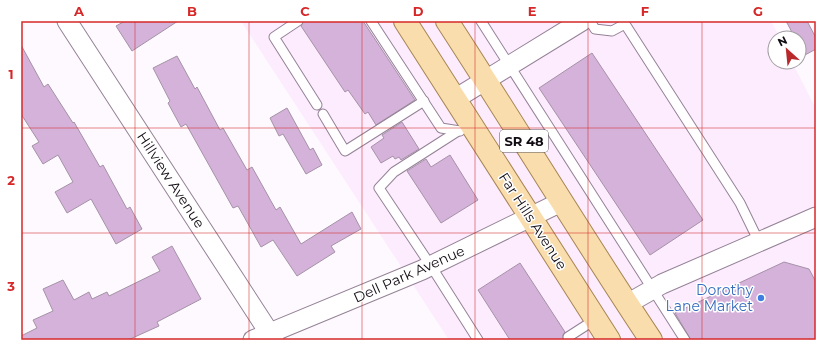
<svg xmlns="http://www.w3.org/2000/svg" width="837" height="361" font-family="Montserrat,sans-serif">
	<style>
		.built { fill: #fcecfe }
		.building { fill: #d5b2da; stroke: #a592a8 }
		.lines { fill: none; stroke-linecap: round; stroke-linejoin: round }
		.lane-casing { stroke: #958297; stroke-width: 11 }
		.street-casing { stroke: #958297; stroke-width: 21 }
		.primary-casing { stroke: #a68553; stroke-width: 24 }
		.lane { stroke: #fff; stroke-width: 9 }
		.street { stroke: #fff; stroke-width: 19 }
		.primary { stroke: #faddad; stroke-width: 22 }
		.grid { fill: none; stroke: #d62828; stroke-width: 1; stroke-opacity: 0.55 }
		.shop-dot { fill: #3f7fe0; stroke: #fff; stroke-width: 1.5 }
		.labels { text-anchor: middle; stroke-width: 3; stroke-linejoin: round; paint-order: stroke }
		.shield { fill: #fff; stroke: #585459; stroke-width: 1 }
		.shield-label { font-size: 13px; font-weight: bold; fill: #110b12 }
		.street-label { font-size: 14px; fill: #110b12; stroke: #fff }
		.shop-label { font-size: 14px; fill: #366cbe; stroke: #fff; text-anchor: end }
		.neatline { fill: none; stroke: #d62828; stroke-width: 1.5 }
		.grid-label { font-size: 13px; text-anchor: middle; font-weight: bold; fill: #d62828 }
	</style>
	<rect width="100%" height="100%" fill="#fdf9fe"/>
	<!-- built -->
	<path class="built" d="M241,21h530l9,17h-5v24h17l24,47v231h-367z"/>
	<!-- building -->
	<g class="building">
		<path d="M125,21h53l-46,30 -16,-25z"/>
		<path d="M304,21h59l52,79 -39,25 -8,-13 -3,2 -17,-24 -3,2 -44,-66z"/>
		<path d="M786,21h21l9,17v11l-11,6 -6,-10v-7h-4z"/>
		<path d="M21,45l23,42 4,-3 25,39 1,-1 26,45 3,-2 24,44 3,-2 12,22 -26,15 -25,-45 -24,14 -12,-21 18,-10 -15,-27 -15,9 -11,-18 7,-4 -18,-28z"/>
		<path d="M592,53l111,167 -53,35 -111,-167z"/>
		<path d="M177,56l18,33 2,-2 23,43 3,-2 24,42 5,-3 24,43 4,-3 21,37 51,-32 9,17 -30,17 4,6 -38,24 -24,-36 -12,7 -23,-41 -5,2 -47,-84 -5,3 -13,-24 2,-2 -17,-33z"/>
		<path d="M287,108l23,42 3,-2 9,17 -16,9 -23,-40 -4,2 -9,-18z"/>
		<path d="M402,122l17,27 -18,11 -2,-3 -4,2 -2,-3 -12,7 -10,-16 13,-9 -2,-3z"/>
		<path d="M450,155l28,45 -37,23 -34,-52 19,-12 5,8z"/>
		<path d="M172,246l29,53 -44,23 2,4 -31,14h-107v-4l16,-8 -4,-8 20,-9 -10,-22 20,-9 11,20 15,-8 3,7 15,-7 2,4 51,-25 -8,-14z"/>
		<path d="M784,262l25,7 7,13v58h-125l-16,-27z"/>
		<path d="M520,263l45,69 -2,3v5h-53l-32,-50z"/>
	</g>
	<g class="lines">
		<!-- lane casing -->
		<g class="lane-casing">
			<g id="lane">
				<path d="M298,21l-24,16 43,68"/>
				<path d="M371,21l70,107 19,3"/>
				<path d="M481,21l204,319"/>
				<path d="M590,21l5,8 17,2 13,-7 115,179 19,39"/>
				<path d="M323,114l22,37 79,-50"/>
				<path d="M458,131l-64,41 -15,16 52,78 47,74"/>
				<path d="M568,337l28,-18"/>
			</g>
		</g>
		<!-- street casing -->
		<g class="street-casing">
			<g id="street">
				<path d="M67,21l207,319"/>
				<path d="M455,99l127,-78"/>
				<path d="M627,304l35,-20 154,-67"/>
				<path d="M253,340l169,-70 139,-68"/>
			</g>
		</g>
		<!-- primary casing -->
		<g class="primary-casing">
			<g id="primary">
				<path d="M405,21l204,319"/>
				<path d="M447,21c69,106 134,214 204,319"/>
			</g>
		</g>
		<!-- lane -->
		<use href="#lane" class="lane"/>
		<!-- street -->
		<use href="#street" class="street"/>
		<!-- primary -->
		<use href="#primary" class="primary"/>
	</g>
	<!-- grid -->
	<path class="grid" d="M135,21v319M249,21v319M362,21v319M475,21v319M588,21v319M702,21v319M21,128h795M21,233h795"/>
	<!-- markers -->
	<circle class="shop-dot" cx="761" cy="298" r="4"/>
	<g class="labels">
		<!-- shield labels -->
		<rect class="shield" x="500" y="130" width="48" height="22" rx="3"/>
		<g class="shield-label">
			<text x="524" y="146">SR 48</text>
		</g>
		<!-- street labels -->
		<g class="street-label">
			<text transform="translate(171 180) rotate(57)" y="5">Hillview Avenue</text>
			<text transform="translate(533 221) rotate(57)" y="5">Far Hills Avenue</text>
			<text transform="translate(409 274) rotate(-24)" y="5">Dell Park Avenue</text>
		</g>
		<!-- shop labels -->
		<g class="shop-label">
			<text x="753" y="295">Dorothy<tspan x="753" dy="16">Lane Market</tspan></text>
		</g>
	</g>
	<!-- border -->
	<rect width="837" height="361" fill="none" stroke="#ffffff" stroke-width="44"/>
	<!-- north arrow -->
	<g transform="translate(787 50) rotate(333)"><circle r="19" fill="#ffffff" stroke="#a09da0"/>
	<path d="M0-3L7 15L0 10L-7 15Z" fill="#b9292c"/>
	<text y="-6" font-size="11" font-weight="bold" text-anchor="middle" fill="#110b12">N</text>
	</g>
	<rect x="22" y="22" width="793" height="317" class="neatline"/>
	<g class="grid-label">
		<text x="79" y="16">A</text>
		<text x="192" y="16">B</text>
		<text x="305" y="16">C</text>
		<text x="418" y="16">D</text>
		<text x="532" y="16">E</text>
		<text x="645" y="16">F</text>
		<text x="758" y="16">G</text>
		<text x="11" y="79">1</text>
		<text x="11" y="185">2</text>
		<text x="11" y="291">3</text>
	</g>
</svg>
